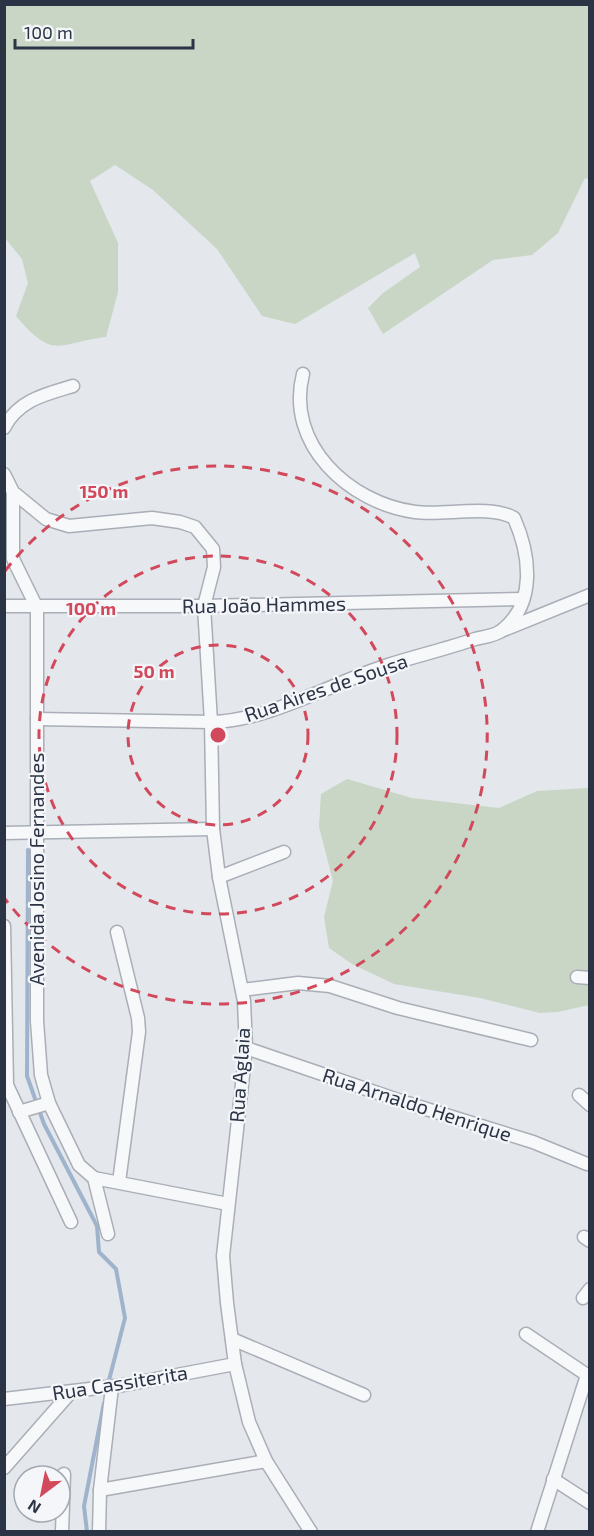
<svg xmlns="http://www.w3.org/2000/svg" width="594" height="1536" font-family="'Exo 2',sans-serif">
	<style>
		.green { fill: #c9d6c5 }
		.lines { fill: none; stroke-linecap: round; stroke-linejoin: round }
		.stream { stroke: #9fb4cc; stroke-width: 4 }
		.street-casing { stroke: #a9aeb7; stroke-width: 15 }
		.street { stroke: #f7f8fa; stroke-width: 12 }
		.ring { fill: none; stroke: #d1495b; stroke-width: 3; stroke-dasharray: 10 8 }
		.labels { text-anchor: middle; stroke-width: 4.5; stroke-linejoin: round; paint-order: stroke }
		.street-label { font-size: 20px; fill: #2b3445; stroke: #f4f6f9 }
		.centre { fill: #d1495b; stroke: #f4f6f9; stroke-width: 3 }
		.ring-label { font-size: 18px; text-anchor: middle; font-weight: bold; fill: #d1495b; stroke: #f4f6f9; stroke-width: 4.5; stroke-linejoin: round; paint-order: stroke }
	</style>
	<rect width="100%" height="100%" fill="#e4e7ec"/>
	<!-- green -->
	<g class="green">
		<path d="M4,5h585v174l-4,-1 -27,55 -26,22 -39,5 -110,74 -15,-26 15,-15 37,-26 -5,-14 -120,71 -33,-8 -45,-67 -64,-59 -38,-25 -25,16 28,62v49l-12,45c-49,6 -52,24 -90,-21l12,-33 -6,-24 -17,-21z"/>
		<path d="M347,779l65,19 87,10 38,-17 52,-3v217l-31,7 -18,1 -60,-15 -86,-14 -42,-20 -23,-16 -5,-31 9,-36 -14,-54 2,-33z"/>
	</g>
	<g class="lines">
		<!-- stream -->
		<g class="stream">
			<path d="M28,850l-1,226 17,48 53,102 2,26 17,17 9,49 -17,66"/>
			<path d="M87,1532l-3,-26 20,-103"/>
		</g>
		<!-- street casing -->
		<g class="street-casing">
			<g id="street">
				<path d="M4,428c14,-28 42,-34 69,-42"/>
				<path d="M4,474l9,18 33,27 23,7 83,-8 28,4 15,5 18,22 1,18 -10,39 7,116 2,107 6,48 25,124 2,47 -23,208 4,47 8,61 14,58 17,39 45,71"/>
				<path d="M13,492v67l24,49v413l4,54 8,28 30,62 15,13 14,56"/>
				<path d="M4,606h200l319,-7"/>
				<path d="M501,631l89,-36"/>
				<path d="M37,719l174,3c58,-1 121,-39 177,-57 28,-9 58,-16 87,-26 8,-2 19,-3 26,-8 36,-27 29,-77 13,-113 -24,-14 -70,-2 -99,-6 -66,-9 -130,-68 -112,-138"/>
				<path d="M4,833l209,-4"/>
				<path d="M219,877l65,-25"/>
				<path d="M4,926l3,159 64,137"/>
				<path d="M117,932l21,86 1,14 -20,150"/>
				<path d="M577,977l13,1"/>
				<path d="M242,990l56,-7 32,3 68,22 133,32"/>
				<path d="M246,1048l161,55 126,39 54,22"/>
				<path d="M579,1095l11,10"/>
				<path d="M19,1112l30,-9"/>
				<path d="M94,1178l134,26"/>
				<path d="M584,1237l6,4"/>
				<path d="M583,1298l7,-9"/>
				<path d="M526,1334l64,43"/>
				<path d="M232,1339l132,56"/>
				<path d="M4,1399l120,-14 111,-21"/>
				<path d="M4,1468l67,-76"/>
				<path d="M553,1479l37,24"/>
				<path d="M100,1490l166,-29"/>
				<path d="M62,1532l2,-58"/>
				<path d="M99,1532l1,-42 12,-103"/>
				<path d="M537,1532l50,-157"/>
			</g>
		</g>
		<!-- street -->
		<use href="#street" class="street"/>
	</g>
	<!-- distance rings -->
	<g class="ring">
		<circle cx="218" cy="735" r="90"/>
		<circle cx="218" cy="735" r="179"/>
		<path d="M5 571A269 269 0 1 1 5 899"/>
	</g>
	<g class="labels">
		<!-- street labels -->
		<g class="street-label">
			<text transform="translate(264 605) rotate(-1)" y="7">Rua João Hammes</text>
			<text transform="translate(326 688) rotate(-19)" y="7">Rua Aires de Sousa</text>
			<text transform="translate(37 869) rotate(-90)" y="7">Avenida Josino Fernandes</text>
			<text transform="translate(240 1075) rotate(-86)" y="7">Rua Aglaia</text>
			<text transform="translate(417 1105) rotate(18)" y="7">Rua Arnaldo Henrique</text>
			<text transform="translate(120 1383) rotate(-9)" y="7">Rua Cassiterita</text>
		</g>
	</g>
	<circle cx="218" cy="735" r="9" class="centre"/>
	<g class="ring-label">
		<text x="104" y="498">150 m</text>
		<text x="91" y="615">100 m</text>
		<text x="154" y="678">50 m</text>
	</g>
	<!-- border -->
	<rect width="594" height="1536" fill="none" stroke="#2b3445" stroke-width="12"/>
	<!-- north arrow -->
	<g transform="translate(42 1494) rotate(212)"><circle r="28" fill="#f4f6f9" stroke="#a4a8b1" stroke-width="1.5"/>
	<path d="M0-4.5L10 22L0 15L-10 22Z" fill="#d1495b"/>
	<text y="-9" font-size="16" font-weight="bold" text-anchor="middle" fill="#2b3445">N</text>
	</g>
	<!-- scale -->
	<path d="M15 39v9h178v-9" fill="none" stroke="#2b3445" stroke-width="3"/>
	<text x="24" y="39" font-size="18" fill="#2b3445" stroke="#f4f6f9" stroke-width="4.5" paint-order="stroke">100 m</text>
</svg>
